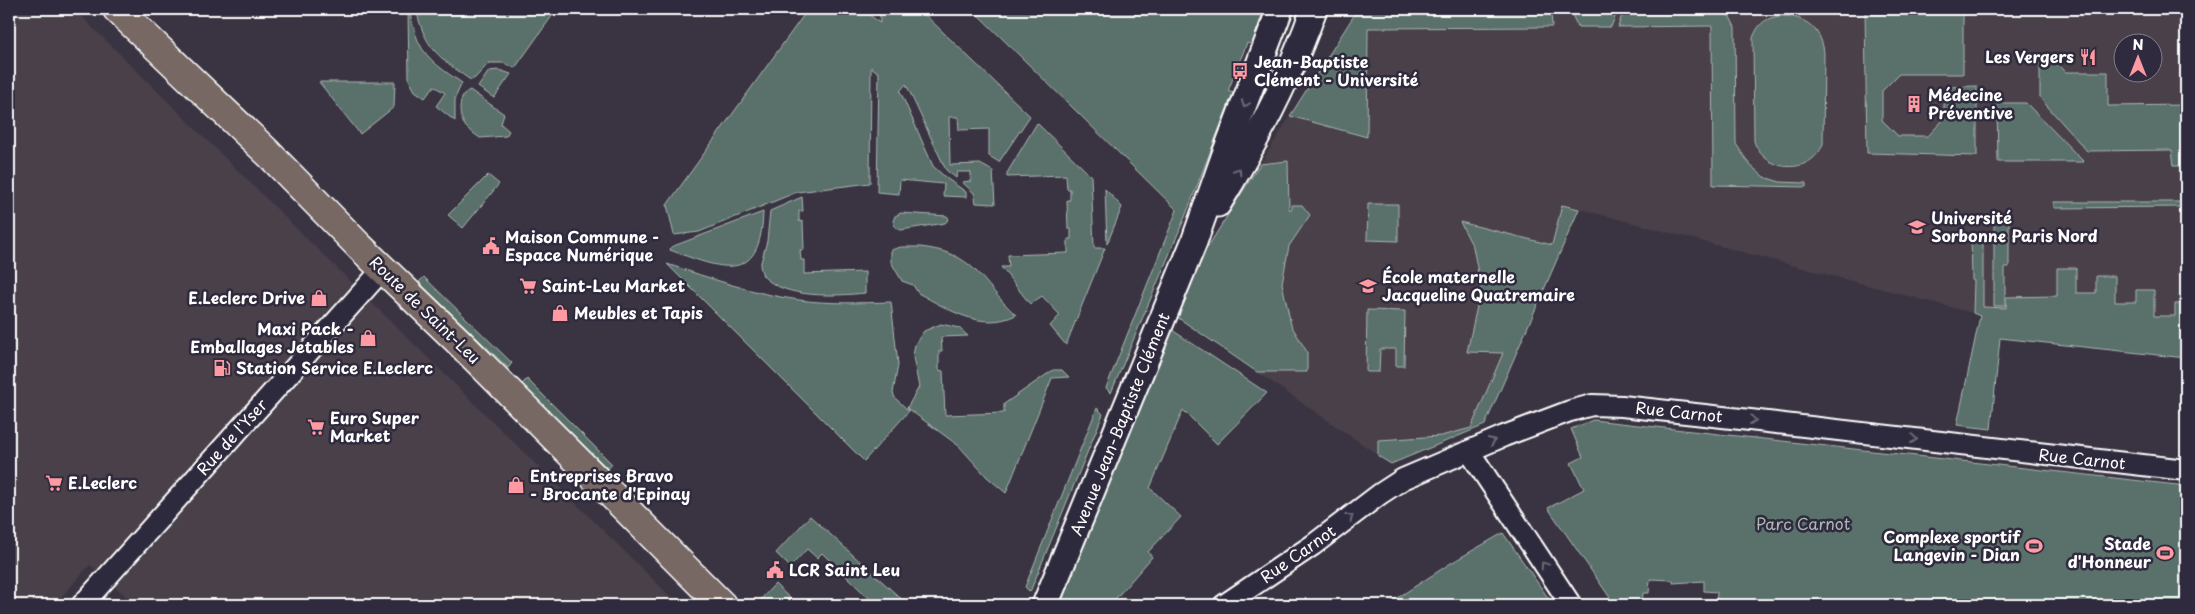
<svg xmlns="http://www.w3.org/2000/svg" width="2195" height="614" font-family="'Playpen Sans',sans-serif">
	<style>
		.built { fill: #484048; fill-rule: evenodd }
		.green { fill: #5a6f6a; stroke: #acb7b4 }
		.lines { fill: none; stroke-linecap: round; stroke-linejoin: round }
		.minor-casing { stroke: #fff; stroke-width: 24 }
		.tertiary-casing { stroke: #fff; stroke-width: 29 }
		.primary-casing { stroke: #fff; stroke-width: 31 }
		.minor { stroke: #2f2a3d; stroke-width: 20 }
		.tertiary { stroke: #2f2a3d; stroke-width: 25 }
		.primary { stroke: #776864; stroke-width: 28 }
		.oneway { stroke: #6d6a77 }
		.labels { text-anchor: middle; stroke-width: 5; stroke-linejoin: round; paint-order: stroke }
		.poi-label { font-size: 16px; font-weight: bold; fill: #fff; stroke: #2f2a3d; text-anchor: start }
		.street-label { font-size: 16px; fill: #fff; stroke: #2f2a3d }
		.park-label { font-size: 16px; fill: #acb7b4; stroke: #2f2a3d }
	</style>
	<rect width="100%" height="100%" fill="#3a3442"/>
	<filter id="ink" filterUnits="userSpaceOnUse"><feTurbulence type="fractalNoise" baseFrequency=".02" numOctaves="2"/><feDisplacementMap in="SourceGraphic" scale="10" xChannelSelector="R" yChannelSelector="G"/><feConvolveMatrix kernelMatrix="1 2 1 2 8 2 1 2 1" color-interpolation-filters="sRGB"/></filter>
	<g filter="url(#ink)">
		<!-- built -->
		<g class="built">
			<path d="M9,9h65l605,596h-543l-46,-40 -36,40h-45z"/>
			<path d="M1358,9h828v348l-186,-19 -9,91 -34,-4 23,-110 -400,-106 -95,216 -94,39 -214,-147 25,-61zM2122,42h30v30h-30z"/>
		</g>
		<!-- green -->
		<g class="green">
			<path d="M408,9c4,10 6,23 11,34 9,18 27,29 43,40l-7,15v23l-19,-15 9,-13 -11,-7 -9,12 -10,-7 -6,-11z"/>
			<path d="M416,9h141l-42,59 -12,-5h-14l-14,15 -4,2c-6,-3 -11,-8 -17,-12 -24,-18 -31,-30 -38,-59z"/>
			<path d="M808,9h62l1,7 9,7v-14h39l111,107 -31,46 -10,-6v-27l-30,1 -1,-13h-9l1,48 30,-1 13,7 2,33 -19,-1 -2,-10 -12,-11 9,-1v-9h-14l-1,6 -10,-8 -40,-86 -6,7 33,75 13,12 20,14v5l-23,-1 1,-12 -44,-4 -1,14 -22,-2 2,-119 -8,-6 -1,116 -73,9 -98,40 -25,3 -7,-30z"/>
			<path d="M972,9h292l-12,36 -5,-2 -19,48 5,2 -48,124 -74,176 -5,-5 71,-178z"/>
			<path d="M1358,9h193l1,18 -184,1 -1,109 -77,-21z"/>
			<path d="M1576,9h42l-7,18h-33l-5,-10z"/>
			<path d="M1624,9h94l12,8 5,10 1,117 14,21 14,12 16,5 26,1v4l-93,-2 -1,-159 -94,1z"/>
			<path d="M1865,9h98v65h-64l-17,17v29l16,16h30l16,-17v-18h4v-14l29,-1v70l-110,-3z"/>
			<path d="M1786,16c22,2 36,15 38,37l-1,91c-12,32 -59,29 -69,-3l-1,-103c6,-17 16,-22 33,-22z"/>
			<path d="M2040,56l13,1v2l13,13h42v34l78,-1v61h-12l-2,-16 -85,1 -47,-53z"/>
			<path d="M499,70l12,4 -17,24 -16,-11 11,-16z"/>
			<path d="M319,82h76l-1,25 -34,27z"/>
			<path d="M470,90l34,24 -3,10 8,7 -3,5 -26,2c-5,-4 -13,-8 -16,-14 -6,-10 -6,-29 6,-34z"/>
			<path d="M1997,103h29l58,59h-86z"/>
			<path d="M1037,123l54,53 3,72h11l-39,97 -16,-19 10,-11 -18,-19 -12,8 -29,-37h8l-1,-12 60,-2v-14h3v-10h-3l-1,-29h3v-11h-3l-1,-14 -59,2v-4z"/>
			<path d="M1288,161l1,48h3v-4h10l8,10 -21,31 -7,37 9,42 16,27v20h-50l-80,-55 25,-61 58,-92z"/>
			<path d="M488,175l11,9 -36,44 -15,-13z"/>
			<path d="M1105,189l17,18 -15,37z"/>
			<path d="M802,197l1,14h-4v10l4,1 1,28h-4l1,10h3v14l61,-2v21c-29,3 -80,6 -102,-17l-3,-10 7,-25 3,-30z"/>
			<path d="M2054,202h132v5l-132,1z"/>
			<path d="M1368,204h30v37l-31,-1z"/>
			<path d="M1562,205l17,4 -94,216 -94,39 -13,-8v-16l63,-4 30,-8 32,-75 -36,-1 14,-64 -8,-41 -13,-25 92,23z"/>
			<path d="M763,212c-2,75 -44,56 -93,38l1,-3z"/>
			<path d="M901,213l46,3 2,3 -4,4 -44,7 -6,-3 -2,-6 2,-5z"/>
			<path d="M1994,214h15v53h-4v39h-11z"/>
			<path d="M1971,237l12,1v69l23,1v-11l51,-1v-28h19v25h20v-17h19v26h21v-12h18v26h21v-12h11v54l-186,-20 -9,91 -34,-4 23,-109 -7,-3 1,-32 -2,-1z"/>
			<path d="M920,247c57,6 59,34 96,68 -35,17 -68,-6 -98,-22l-5,-8 -11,-4 -11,-19v-12l10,-3z"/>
			<path d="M667,264c43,14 87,30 132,36 30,4 61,3 92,2l7,63 -5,28 2,5 14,13 -45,50z"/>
			<path d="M424,277l88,86 -4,5 -89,-86z"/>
			<path d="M1367,310l38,1 -1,55h-8v-17h-16l-1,23h-13z"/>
			<path d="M941,324l18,4 9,8 -27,1 1,14h-3v19l4,1 2,44 59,-2v-9l49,-34h9l7,7 -17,1 -46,115 -19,-16 -28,-31 -52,-38 12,-21 -6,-30 2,-13 9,-13z"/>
			<path d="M1172,330l95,63 -50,51 -34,-34 -33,78 31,29 -33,35 4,5 -42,48h-50z"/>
			<path d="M527,379l85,85 -4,5 -86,-85z"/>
			<path d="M1097,408l6,6 -73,178 -5,-5z"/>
			<path d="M1593,420l593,66v119h-470l1,-13 -13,-1v-10l-31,2v-3l-23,-1 -1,14h-6l-1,12h-27l-67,-97 36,-19 -13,-26 12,-6 -12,-28z"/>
			<path d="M810,516l98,89h-32l-54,-52 -5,5 -10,-9 -17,18 -14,-14z"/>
			<path d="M1503,533l50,72 -165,-1 63,-41z"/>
			<path d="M775,584l22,21h-29l-7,-6z"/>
		</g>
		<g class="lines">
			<!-- minor casing -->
			<g class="minor-casing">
				<g id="minor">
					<path d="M1469,451l102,154"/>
					<path d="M82,605l301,-336"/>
					<path d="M1224,605l89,-60 67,-51 23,-15 101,-43 66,-25 22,-6 30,1 128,14 436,50"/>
				</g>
			</g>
			<!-- tertiary casing -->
			<g class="tertiary-casing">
				<g id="tertiary">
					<path d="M1218,204c38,-62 72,-127 96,-195"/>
					<path d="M1045,605l149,-363 30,-85 56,-148"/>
				</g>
			</g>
			<!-- primary casing -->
			<g class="primary-casing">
				<path id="primary" d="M117,9l151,144 92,94 97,93 265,265"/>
			</g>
			<!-- minor -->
			<use href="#minor" class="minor"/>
			<!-- tertiary -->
			<use href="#tertiary" class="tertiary"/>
			<!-- primary -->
			<use href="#primary" class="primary"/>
		</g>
		<!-- one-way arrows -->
		<defs><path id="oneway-chevron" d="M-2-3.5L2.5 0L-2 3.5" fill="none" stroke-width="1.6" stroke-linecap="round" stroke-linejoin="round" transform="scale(1.25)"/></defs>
		<g class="oneway">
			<use href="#oneway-chevron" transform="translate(1245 104) rotate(111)"/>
			<use href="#oneway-chevron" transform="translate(1238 171) rotate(-58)"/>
			<use href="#oneway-chevron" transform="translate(1753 420) rotate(7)"/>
			<use href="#oneway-chevron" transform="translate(1914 439) rotate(7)"/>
			<use href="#oneway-chevron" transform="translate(1492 441) rotate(-24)"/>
			<use href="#oneway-chevron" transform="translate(1350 517) rotate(-38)"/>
			<use href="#oneway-chevron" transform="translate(1544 565) rotate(-124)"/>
		</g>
	</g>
	<!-- icons -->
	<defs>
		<g id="restaurant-bare" transform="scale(1.35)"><path d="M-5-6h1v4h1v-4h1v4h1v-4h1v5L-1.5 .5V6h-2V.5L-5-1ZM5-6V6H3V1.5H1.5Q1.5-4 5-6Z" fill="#ff9aa2" stroke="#2f2a3d" stroke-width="2.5" paint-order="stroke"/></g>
		<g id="bus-bare" transform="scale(1.35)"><path d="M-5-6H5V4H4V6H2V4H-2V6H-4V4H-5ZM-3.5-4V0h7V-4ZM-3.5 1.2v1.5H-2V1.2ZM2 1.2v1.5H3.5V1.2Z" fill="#ff9aa2" stroke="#2f2a3d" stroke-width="2.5" paint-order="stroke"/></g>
		<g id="building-bare" transform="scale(1.35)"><path d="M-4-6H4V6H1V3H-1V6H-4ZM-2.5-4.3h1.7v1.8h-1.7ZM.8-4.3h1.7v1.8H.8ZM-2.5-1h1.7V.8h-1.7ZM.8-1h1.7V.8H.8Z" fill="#ff9aa2" stroke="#2f2a3d" stroke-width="2.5" paint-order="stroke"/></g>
		<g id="university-bare" transform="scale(1.35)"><path d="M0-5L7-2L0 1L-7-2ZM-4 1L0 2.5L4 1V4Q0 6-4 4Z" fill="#ff9aa2" stroke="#2f2a3d" stroke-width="2.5" paint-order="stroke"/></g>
		<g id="civic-bare" transform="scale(1.35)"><path d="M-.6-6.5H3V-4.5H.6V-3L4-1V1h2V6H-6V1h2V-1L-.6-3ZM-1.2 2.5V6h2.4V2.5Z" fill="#ff9aa2" stroke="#2f2a3d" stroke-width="2.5" paint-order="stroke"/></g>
		<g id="supermarket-bare" transform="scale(1.35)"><path d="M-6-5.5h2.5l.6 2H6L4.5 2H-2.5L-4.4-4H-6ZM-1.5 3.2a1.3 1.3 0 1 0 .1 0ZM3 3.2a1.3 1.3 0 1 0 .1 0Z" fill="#ff9aa2" stroke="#2f2a3d" stroke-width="2.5" paint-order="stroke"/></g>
		<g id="school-bare" transform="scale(1.35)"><path d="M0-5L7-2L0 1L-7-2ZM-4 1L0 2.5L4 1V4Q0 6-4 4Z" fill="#ff9aa2" stroke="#2f2a3d" stroke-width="2.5" paint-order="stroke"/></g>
		<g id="shop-bare" transform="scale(1.35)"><path d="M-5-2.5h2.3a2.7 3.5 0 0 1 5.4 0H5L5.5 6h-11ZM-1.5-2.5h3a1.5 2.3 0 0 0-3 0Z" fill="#ff9aa2" stroke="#2f2a3d" stroke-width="2.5" paint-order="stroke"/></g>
		<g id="fuel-bare" transform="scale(1.35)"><path d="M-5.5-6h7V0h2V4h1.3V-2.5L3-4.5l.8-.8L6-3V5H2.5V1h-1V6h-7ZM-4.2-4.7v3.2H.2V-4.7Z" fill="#ff9aa2" stroke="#2f2a3d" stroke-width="2.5" paint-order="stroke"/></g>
		<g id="stadium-bare" transform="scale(1.35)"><path d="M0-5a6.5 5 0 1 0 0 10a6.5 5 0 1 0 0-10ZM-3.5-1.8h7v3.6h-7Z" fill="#ff9aa2" stroke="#2f2a3d" stroke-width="2.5" paint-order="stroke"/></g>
	</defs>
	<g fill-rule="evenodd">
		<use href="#restaurant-bare" x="2088" y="57"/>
		<use href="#bus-bare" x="1240" y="71"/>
		<use href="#building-bare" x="1914" y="104"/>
		<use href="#university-bare" x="1917" y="227"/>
		<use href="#civic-bare" x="491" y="246"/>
		<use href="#supermarket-bare" x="528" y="286"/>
		<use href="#school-bare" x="1368" y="286"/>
		<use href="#shop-bare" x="319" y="298"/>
		<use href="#shop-bare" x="560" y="313"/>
		<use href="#shop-bare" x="368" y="338"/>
		<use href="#fuel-bare" x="222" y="368"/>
		<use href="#supermarket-bare" x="316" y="427"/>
		<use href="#supermarket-bare" x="54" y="483"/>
		<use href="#shop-bare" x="516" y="485"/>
		<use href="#stadium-bare" x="2034" y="546"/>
		<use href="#stadium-bare" x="2165" y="553"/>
		<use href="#civic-bare" x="775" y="570"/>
	</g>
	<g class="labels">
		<!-- poi labels -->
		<g class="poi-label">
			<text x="2074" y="63" text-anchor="end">Les Vergers</text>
			<text x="1254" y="68">Jean-Baptiste<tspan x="1254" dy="18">Clément - Université</tspan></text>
			<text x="1928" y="101">Médecine<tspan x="1928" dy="18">Préventive</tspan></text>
			<text x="1931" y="224">Université<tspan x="1931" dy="18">Sorbonne Paris Nord</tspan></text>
			<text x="505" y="243">Maison Commune -<tspan x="505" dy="18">Espace Numérique</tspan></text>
			<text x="1382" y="283">École maternelle<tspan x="1382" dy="18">Jacqueline Quatremaire</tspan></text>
			<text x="542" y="292">Saint-Leu Market</text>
			<text x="305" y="304" text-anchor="end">E.Leclerc Drive</text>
			<text x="574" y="319">Meubles et Tapis</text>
			<text x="354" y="335" text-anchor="end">Maxi Pack -<tspan x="354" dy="18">Emballages Jetables</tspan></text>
			<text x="236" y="374">Station Service E.Leclerc</text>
			<text x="330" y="424">Euro Super<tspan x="330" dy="18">Market</tspan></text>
			<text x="530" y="482">Entreprises Bravo<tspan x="530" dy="18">- Brocante d'Epinay</tspan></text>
			<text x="68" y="489">E.Leclerc</text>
			<text x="2020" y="543" text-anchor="end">Complexe sportif<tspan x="2020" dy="18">Langevin - Dian</tspan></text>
			<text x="2151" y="550" text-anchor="end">Stade<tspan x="2151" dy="18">d'Honneur</tspan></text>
			<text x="789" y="576">LCR Saint Leu</text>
		</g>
		<!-- street labels -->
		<g class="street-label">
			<text transform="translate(425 310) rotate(44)" y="6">Route de Saint-Leu</text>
			<text transform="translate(1679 412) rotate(6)" y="6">Rue Carnot</text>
			<text transform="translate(1120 424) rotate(-68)" y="6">Avenue Jean-Baptiste Clément</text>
			<text transform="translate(232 437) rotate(-48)" y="6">Rue de l'Yser</text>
			<text transform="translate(2082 459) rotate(6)" y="6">Rue Carnot</text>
			<text transform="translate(1298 554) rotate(-35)" y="6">Rue Carnot</text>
		</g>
		<!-- park labels -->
		<g class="park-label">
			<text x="1803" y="530">Parc Carnot</text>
		</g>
	</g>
	<!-- margin -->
	<rect width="2195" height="614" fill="none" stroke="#2f2a3d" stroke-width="30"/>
	<rect x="15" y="15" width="2165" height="584" fill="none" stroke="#fff" stroke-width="2" filter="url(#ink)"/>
	<!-- north arrow -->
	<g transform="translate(2138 58)"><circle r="24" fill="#2f2a3d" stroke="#827f8b"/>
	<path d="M0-4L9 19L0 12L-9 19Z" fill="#ff9aa2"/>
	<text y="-8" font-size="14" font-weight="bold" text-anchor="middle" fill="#ffffff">N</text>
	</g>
</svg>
